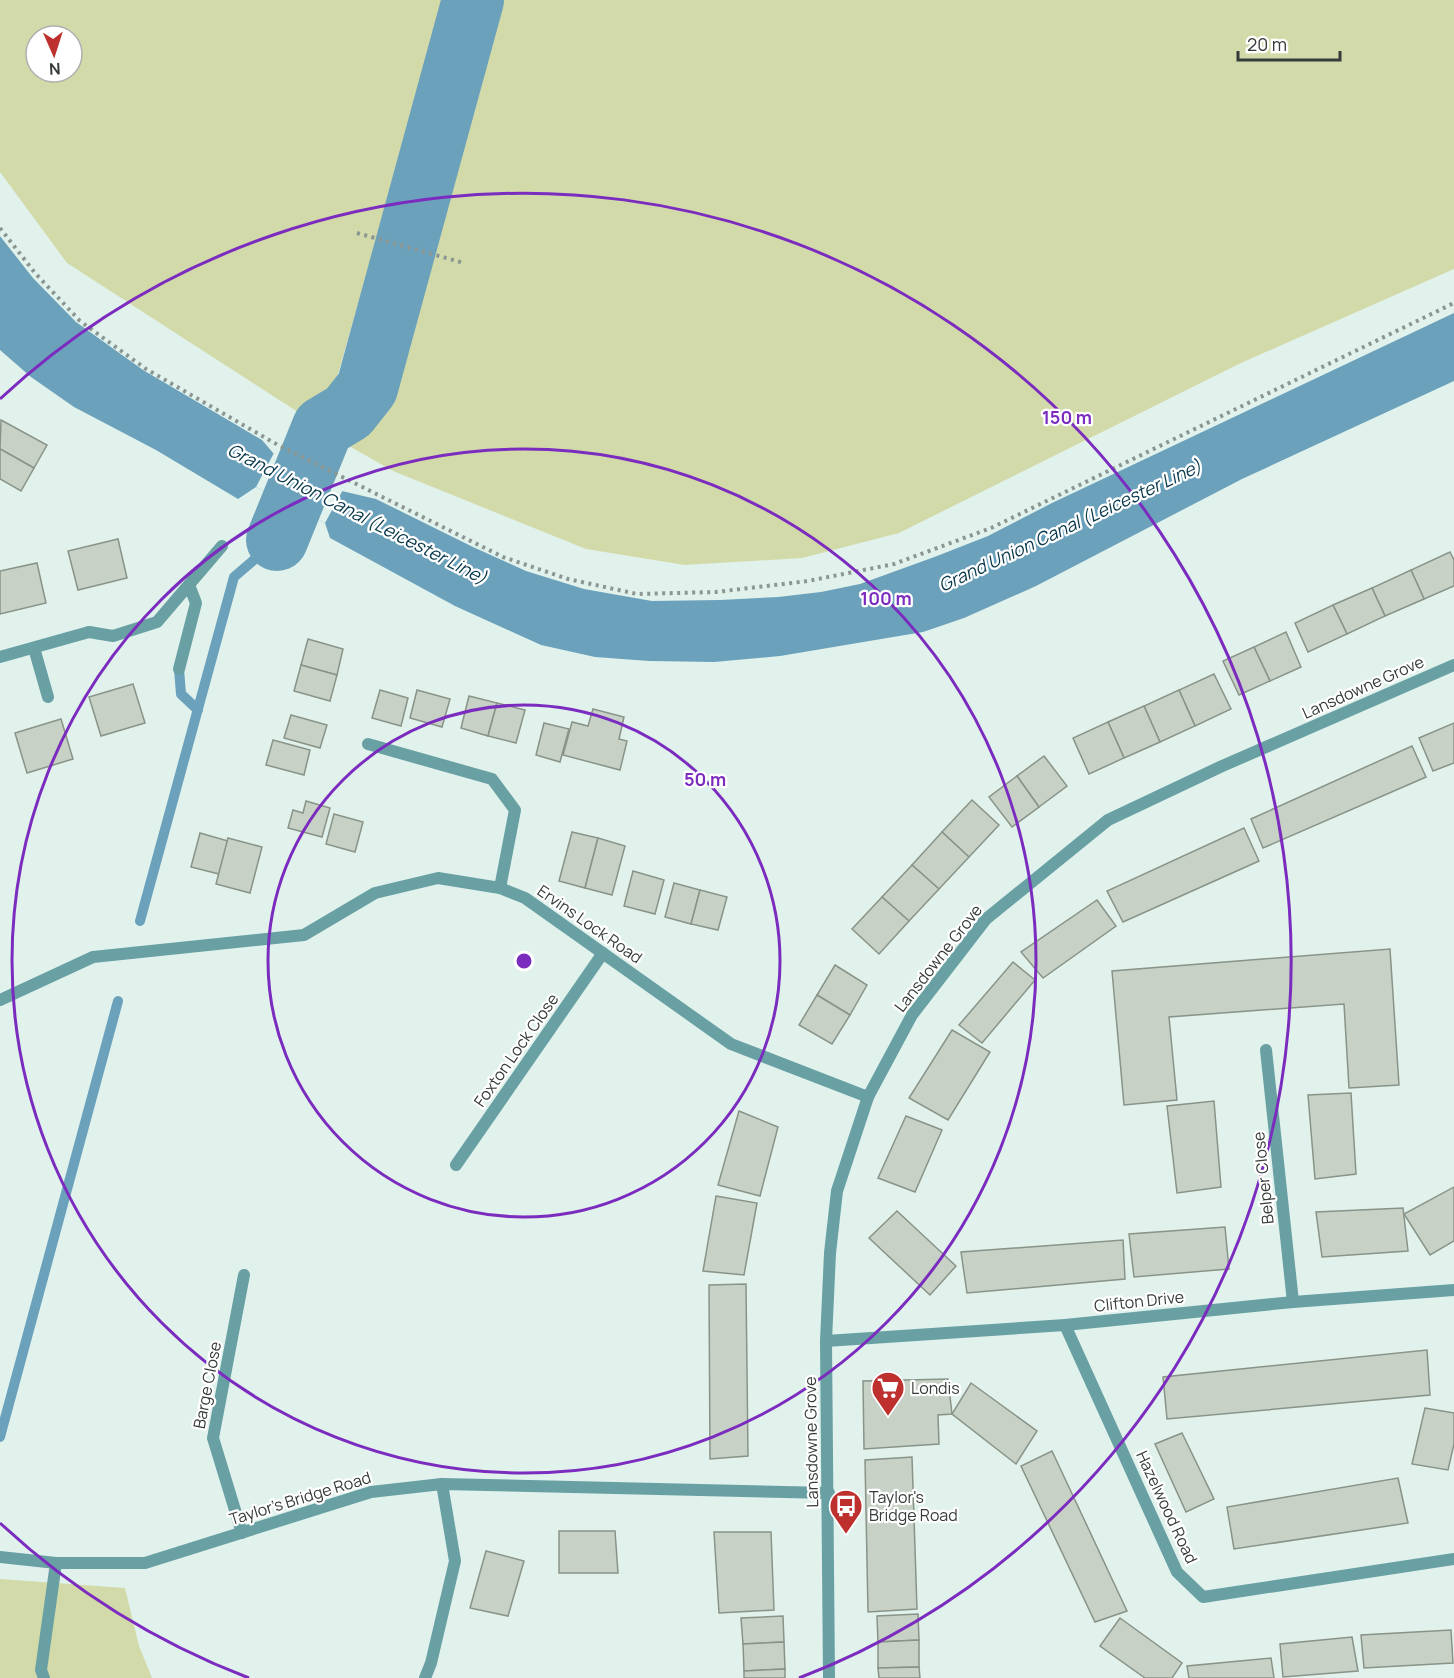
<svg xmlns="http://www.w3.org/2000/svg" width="1454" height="1678" font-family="Manrope,sans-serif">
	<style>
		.green { fill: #d3daaa; fill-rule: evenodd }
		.water { fill: #6ca1bc }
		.pier { fill: #e1f2ec }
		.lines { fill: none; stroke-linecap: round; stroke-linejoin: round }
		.stream { stroke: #6ca1bc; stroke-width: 10 }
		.river { stroke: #6ca1bc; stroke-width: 62 }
		.building { fill: #c7d1c6; stroke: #899388; stroke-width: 1.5 }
		.path { stroke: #8b9692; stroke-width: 4; stroke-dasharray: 3 4.5; stroke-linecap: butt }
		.service { stroke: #69a0a4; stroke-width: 12 }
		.minor { stroke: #69a0a4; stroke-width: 12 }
		.ring { fill: none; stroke: #7b2cbf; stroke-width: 3 }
		.labels { text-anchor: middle; stroke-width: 4.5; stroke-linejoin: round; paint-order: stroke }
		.street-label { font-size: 16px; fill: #353b39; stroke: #fff }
		.poi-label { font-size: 16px; fill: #353b39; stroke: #fff; text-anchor: start }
		.water-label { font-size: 18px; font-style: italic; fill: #08384b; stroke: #fff }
		.centre { fill: #7b2cbf; stroke: #fff; stroke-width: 3 }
		.ring-label { font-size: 18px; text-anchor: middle; font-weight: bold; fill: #7b2cbf; stroke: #fff; stroke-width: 4.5; stroke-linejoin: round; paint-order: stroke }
	</style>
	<rect width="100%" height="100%" fill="#e1f2ec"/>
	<!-- green -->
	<g class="green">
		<path d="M0,0h444l-111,392 -32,22 -234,-151 -67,-91zM36,36h36v36h-36z"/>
		<path d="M493,0h961v269l-213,94 -342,170 -97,25 -117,7 -99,-16 -193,-78 -51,-29 45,-47z"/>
		<path d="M0,1579l125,9 14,58 13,32h-152z"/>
	</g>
	<!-- water -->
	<path class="water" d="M0,236l33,42 43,44 67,48 119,70 12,14 68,37 34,8 97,48 53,24 58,18 68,12 68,-1 58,-3 43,-5 39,-8 77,-28 51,-20 64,-33 402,-190v68l-212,98 -206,107 -72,32 -41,14 -143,24 -66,6 -65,-1 -54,-4 -54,-12 -86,-39 -125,-68 -5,-15 -69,-36 -18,12 -82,-49 -82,-43 -43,-30 -31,-27z"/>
	<!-- pier -->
	<path class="pier" d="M275,451l69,37 -19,35 -69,-36z"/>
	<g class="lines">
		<!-- stream -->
		<g class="stream">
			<path d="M179,669l2,25 17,16"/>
			<path d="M140,921l94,-344 43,-37"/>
			<path d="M0,1437l118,-436"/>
		</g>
		<!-- river -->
		<path class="river" d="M277,540l46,-113 25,-15 19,-24 106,-388"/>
	</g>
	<!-- building -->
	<g class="building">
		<path d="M1,420l46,25 -13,23 -34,-19z"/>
		<path d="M0,449l34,19 -13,23 -21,-12z"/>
		<path d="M118,539l9,39 -49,12 -10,-39z"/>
		<path d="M1450,552l4,8v26l-30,13 -13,-29z"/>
		<path d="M37,563l9,40 -46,11v-43z"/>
		<path d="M1411,570l13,29 -39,17 -13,-28z"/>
		<path d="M1372,588l13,28 -38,18 -14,-29z"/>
		<path d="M1333,605l14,29 -39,18 -13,-29z"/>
		<path d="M1286,632l15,35 -31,14 -16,-34z"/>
		<path d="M308,639l35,10 -6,26 -36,-10z"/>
		<path d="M1254,647l16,34 -31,14 -16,-34z"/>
		<path d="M301,665l36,10 -7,26 -36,-10z"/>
		<path d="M1214,674l17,35 -36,17 -16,-36z"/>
		<path d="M133,684l12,39 -44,13 -12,-39z"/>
		<path d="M380,690l28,8 -7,28 -29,-8z"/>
		<path d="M417,690l33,9 -8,28 -32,-9z"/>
		<path d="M1179,690l16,36 -35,16 -16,-36z"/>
		<path d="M469,696l28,7 -9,33 -27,-8z"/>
		<path d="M497,703l28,7 -9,33 -28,-7z"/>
		<path d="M1144,706l16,36 -36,16 -16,-36z"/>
		<path d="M593,709l31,8 -5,22 8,2 -7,29 -57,-15 9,-33 16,4z"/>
		<path d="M291,715l36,10 -7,23 -36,-10z"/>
		<path d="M61,719l12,40 -46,14 -12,-40z"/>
		<path d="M1108,722l16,36 -35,16 -16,-36z"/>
		<path d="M544,723l25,6 -9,33 -24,-7z"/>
		<path d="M1454,723v40l-21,8 -14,-33z"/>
		<path d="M273,740l37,10 -6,25 -38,-10z"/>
		<path d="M1412,746l14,31 -163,71 -12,-29z"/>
		<path d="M1044,756l23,30 -28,21 -22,-31z"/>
		<path d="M1017,776l22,31 -27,20 -23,-30z"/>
		<path d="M972,800l27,25 -30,32 -27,-25z"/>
		<path d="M306,801l24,7 -8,29 -34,-9 5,-18 10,3z"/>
		<path d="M334,814l29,8 -8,30 -29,-8z"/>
		<path d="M1244,828l15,33 -136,61 -16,-31z"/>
		<path d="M572,832l26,6 -13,50 -26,-7z"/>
		<path d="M942,832l27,25 -30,32 -27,-24z"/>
		<path d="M200,833l28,8 -9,33 -28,-7z"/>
		<path d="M228,838l34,9 -12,46 -34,-9z"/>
		<path d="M598,838l27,8 -13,49 -27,-7z"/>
		<path d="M912,865l27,24 -30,32 -27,-24z"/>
		<path d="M633,871l31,9 -9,34 -31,-8z"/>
		<path d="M674,883l26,7 -9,34 -26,-7z"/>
		<path d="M700,890l27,7 -9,33 -27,-6z"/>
		<path d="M882,897l27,24 -30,33 -27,-25z"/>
		<path d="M1097,900l19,26 -73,52 -22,-26z"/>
		<path d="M1390,949l9,136 -50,3 -5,-84 -175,13 8,83 -53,5 -12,-134z"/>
		<path d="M1013,962l22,18 -53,63 -23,-18z"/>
		<path d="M835,965l32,20 -17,30 -33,-20z"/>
		<path d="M817,995l33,20 -18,29 -33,-19z"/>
		<path d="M952,1030l38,22 -42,68 -39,-22z"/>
		<path d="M1351,1093l5,81 -41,5 -7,-84z"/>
		<path d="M1214,1101l7,86 -44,6 -10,-87z"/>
		<path d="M739,1111l39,16 -18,69 -42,-11z"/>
		<path d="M906,1116l36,14 -27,62 -37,-14z"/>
		<path d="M1454,1187v54l-24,14 -26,-41z"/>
		<path d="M716,1196l41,7 -13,72 -41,-4z"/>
		<path d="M1403,1208l5,43 -86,6 -6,-45z"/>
		<path d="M897,1211l59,55 -26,29 -61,-57z"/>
		<path d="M1225,1227l4,42 -95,8 -5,-43z"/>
		<path d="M1123,1240l2,39 -158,14 -6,-41z"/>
		<path d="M746,1284l2,172 -38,3 -1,-174z"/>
		<path d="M1427,1350l3,45 -263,24 -4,-42z"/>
		<path d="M948,1379l4,35 -14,1 1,29 -75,5 -1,-68z"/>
		<path d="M971,1383l66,48 -21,33 -64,-50z"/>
		<path d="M1425,1408l29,5v31l-6,26 -36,-6z"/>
		<path d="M1182,1433l32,66 -28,13 -31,-68z"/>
		<path d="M1052,1451l75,160 -32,11 -74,-156z"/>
		<path d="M912,1457l5,152 -49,3 -3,-152z"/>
		<path d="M1398,1478l10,45 -174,26 -7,-42z"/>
		<path d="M559,1531h56l3,42h-59z"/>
		<path d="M714,1532h57l3,78 -55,3z"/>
		<path d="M486,1551l38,10 -16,55 -38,-8z"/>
		<path d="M918,1614l1,26 -41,2 -1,-26z"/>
		<path d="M783,1616l1,26 -41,2 -2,-26z"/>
		<path d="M1120,1618l62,45 -10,15h-27l-45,-32z"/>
		<path d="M1451,1630l2,33 -89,5 -3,-33z"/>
		<path d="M1352,1637l6,34 -75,6 -3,-33z"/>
		<path d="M919,1640v27l-41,1v-26z"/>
		<path d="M784,1642l1,27 -41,2 -1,-27z"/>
		<path d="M1271,1658l3,20h-85l-2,-12z"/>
		<path d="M919,1667l1,11h-41l-1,-10z"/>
		<path d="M785,1669v9h-41v-7z"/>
	</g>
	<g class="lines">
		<!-- path -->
		<g class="path">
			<path d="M0,228l35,45 45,48 66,48 132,76 225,112 65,22 69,15 79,-2 92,-11 86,-17 97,-36 463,-225"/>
			<path d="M357,233l107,30"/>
		</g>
		<!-- service -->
		<g class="service">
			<path d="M89,632l24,4 44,-14 65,-76"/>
			<path d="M179,669l17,-66 -7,-18"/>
			<path d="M44,1678l-3,-8 15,-107"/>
		</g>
		<!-- minor -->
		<g class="minor">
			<path d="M34,648l14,49"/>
			<path d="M0,657l89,-25"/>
			<path d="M368,744l124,35 23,31 -15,78"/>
			<path d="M0,1000l93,-43 211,-22 71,-42 63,-15 62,10 25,10 206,146 137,53"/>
			<path d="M1266,1050l27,252"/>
			<path d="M456,1165l147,-212"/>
			<path d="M1065,1325l112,247 26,25 251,-38"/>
			<path d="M826,1341l239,-16 228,-23 161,-12"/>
			<path d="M242,1533l-29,-95 31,-163"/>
			<path d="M0,1557l56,6h89l226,-71 71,-8 387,9"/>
			<path d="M425,1678l6,-15 24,-102 -13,-77"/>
			<path d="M829,1678l-3,-337 4,-88 7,-62 31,-94 44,-82 74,-96 122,-99 112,-53 234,-102"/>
		</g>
	</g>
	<!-- distance rings -->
	<g class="ring">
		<circle cx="524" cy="961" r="256"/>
		<circle cx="524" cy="961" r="512"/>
		<path d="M249 1678A768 768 0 0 1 0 1523M0 399A768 768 0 1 1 799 1678"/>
	</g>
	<!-- icons -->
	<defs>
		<g id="supermarket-pin" transform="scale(1.725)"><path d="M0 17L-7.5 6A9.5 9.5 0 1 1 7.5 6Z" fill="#be302d" stroke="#fff"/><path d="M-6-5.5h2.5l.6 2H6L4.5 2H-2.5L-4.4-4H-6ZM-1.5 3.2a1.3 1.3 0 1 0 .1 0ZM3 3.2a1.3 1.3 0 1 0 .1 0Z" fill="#fff"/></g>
		<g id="bus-pin" transform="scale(1.725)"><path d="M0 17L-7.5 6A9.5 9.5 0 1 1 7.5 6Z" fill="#be302d" stroke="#fff"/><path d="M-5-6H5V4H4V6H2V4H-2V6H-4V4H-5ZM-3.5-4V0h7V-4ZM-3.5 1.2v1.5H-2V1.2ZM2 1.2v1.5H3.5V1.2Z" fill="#fff"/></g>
	</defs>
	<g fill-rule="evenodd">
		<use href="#supermarket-pin" x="888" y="1388"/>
		<use href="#bus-pin" x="846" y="1506"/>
	</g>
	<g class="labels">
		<!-- street labels -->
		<g class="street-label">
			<text transform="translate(1363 687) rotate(-24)" y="6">Lansdowne Grove</text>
			<text transform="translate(590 924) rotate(35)" y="6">Ervins Lock Road</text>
			<text transform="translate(938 958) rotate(-52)" y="6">Lansdowne Grove</text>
			<text transform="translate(516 1050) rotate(-55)" y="6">Foxton Lock Close</text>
			<text transform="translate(1263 1178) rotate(-96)" y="6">Belper Close</text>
			<text transform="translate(1139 1301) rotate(-6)" y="6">Clifton Drive</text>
			<text transform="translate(207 1385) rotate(-79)" y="6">Barge Close</text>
			<text transform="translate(811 1442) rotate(-91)" y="6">Lansdowne Grove</text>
			<text transform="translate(300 1498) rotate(-17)" y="6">Taylor's Bridge Road</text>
			<text transform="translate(1167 1507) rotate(65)" y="6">Hazelwood Road</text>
		</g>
		<!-- poi labels -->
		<g class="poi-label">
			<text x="911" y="1394">Londis</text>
			<text x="869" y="1503">Taylor's<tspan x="869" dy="18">Bridge Road</tspan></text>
		</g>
		<!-- water labels -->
		<g class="water-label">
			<text transform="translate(357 514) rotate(27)" y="6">Grand Union Canal (Leicester Line)</text>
			<text transform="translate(1070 526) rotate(-25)" y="6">Grand Union Canal (Leicester Line)</text>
		</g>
	</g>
	<circle cx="524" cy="961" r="9" class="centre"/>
	<g class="ring-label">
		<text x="1067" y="424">150 m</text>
		<text x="886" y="605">100 m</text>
		<text x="705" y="786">50 m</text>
	</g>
	<!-- north arrow -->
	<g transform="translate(54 54) rotate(177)"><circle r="28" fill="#ffffff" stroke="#aeb1b0" stroke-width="1.5"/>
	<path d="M0-4.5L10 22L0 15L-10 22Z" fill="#be302d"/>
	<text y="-9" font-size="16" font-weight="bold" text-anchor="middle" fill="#353b39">N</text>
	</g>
	<!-- scale -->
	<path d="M1238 51v9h102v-9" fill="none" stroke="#353b39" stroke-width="3"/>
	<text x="1247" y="51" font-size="18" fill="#353b39" stroke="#ffffff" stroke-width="4.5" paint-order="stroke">20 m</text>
</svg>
